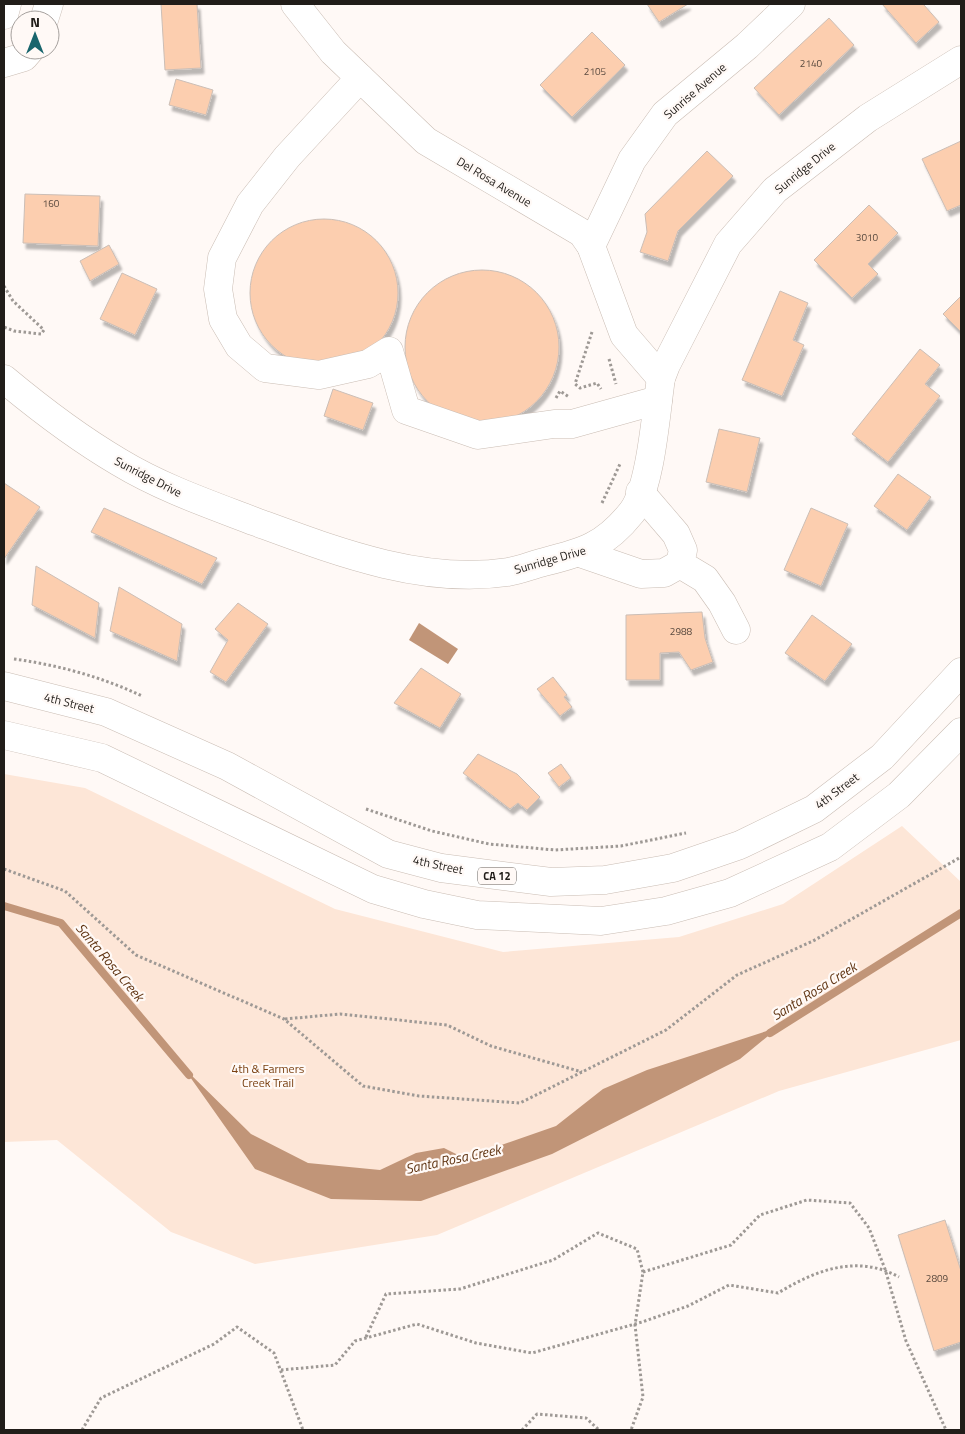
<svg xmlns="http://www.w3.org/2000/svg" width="965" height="1434" font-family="'Titillium Web',sans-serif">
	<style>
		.green { fill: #fde6d7 }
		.water { fill: #c19578 }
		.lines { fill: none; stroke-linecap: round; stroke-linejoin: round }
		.stream { stroke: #c19578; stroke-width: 8 }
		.building { fill: #fcceaf; stroke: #cbbeb6; filter: url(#shadow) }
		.minor-casing { stroke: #cabdb4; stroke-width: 29 }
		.major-casing { stroke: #cabdb4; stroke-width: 29 }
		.path { stroke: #9e9995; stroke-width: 3; stroke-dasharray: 2.5 2.5; stroke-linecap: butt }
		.minor { stroke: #fff; stroke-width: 28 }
		.major { stroke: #fff; stroke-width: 28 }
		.labels { text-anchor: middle; stroke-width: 4.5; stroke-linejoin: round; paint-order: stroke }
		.number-label { font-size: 10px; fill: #58493e }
		.shield { fill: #fff9f6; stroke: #645f5b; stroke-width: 1 }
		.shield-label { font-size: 11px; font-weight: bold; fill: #211d19 }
		.street-label { font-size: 12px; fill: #211d19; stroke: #fff9f6 }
		.park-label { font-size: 12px; fill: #7a4112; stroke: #fff9f6 }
		.water-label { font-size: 14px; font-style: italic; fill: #5f3311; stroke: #fff9f6 }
	</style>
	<defs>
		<filter id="shadow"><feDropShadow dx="3" dy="5.5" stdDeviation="1" flood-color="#0004"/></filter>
	</defs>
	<rect width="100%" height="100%" fill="#fff9f6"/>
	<!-- green -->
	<path class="green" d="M4,774l81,14 250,121 168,43 176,-15 104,-33 119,-78 59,56v158l-182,51 -342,144 -182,29 -84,-32 -114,-92 -53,2z"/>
	<!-- water -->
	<g class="water">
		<path d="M419,623l39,26 -10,15 -39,-24z"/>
		<path d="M779,1027l-39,32 -188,95 -131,47 -90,-2 -76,-30 -72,-102 68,67 57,29 72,7 36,-17 28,-5 20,10 92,-32 47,-37 44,-19z"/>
	</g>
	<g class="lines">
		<!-- stream -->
		<g class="stream">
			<path d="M4,906l57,17 128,152"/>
			<path d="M770,1033l191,-120"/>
		</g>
	</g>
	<!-- building -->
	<g class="building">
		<path d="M161,4h36l4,64 -36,2z"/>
		<path d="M647,4h41l-29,18z"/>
		<path d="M882,4h44l-2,1 15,17 -23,21z"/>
		<path d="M829,18l25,27 -75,70 -25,-27z"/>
		<path d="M592,32l33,33 -53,52 -32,-32z"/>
		<path d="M176,79l37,11 -7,25 -37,-10z"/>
		<path d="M961,141v64l-14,6 -25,-52z"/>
		<path d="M707,151l26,25 -55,55 -10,30 -28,-9 7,-20 -2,-18z"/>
		<path d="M25,194l75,2 -2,50 -75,-3z"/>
		<path d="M869,205l29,28 -30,31 10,10 -26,24 -38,-38z"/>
		<circle cx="324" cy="293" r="74"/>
		<path d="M109,245l10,19 -29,17 -10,-20z"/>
		<circle cx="482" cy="347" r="77"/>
		<path d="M122,273l35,16 -22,46 -35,-16z"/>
		<path d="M780,291l28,12 -15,37 11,5 -22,51 -40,-16z"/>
		<path d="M961,296v36l-18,-18z"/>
		<path d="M920,349l20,16 -15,19 15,12 -52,66 -36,-28z"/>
		<path d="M333,389l40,14 -10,27 -39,-14z"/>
		<path d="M719,429l41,9 -13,54 -41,-10z"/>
		<path d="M898,474l33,23 -24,33 -33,-24z"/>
		<path d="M4,483l36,24 -36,52z"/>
		<path d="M104,508l113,50 -15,26 -111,-52z"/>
		<path d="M811,508l37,16 -27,62 -37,-16z"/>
		<path d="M36,566l63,37 -4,35 -63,-33z"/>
		<path d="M119,587l63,37 -5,37 -67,-30z"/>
		<path d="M238,603l30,21 -42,58 -16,-10 18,-32 -13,-11z"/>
		<path d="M702,612l3,26 8,24 -22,8 -12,-18 -19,1v27h-34v-65z"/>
		<path d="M812,615l40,29 -27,37 -40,-28z"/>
		<path d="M421,668l40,26 -21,34 -46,-25z"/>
		<path d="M553,677l14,18 -3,2 8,10 -12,9 -23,-27z"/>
		<path d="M478,754l39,20 23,23 -13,13 -9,-7 -8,6 -47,-36z"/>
		<path d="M561,764l10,14 -12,9 -11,-14z"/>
		<path d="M945,1220l16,51v71l-27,9 -36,-116z"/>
	</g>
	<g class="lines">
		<!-- minor casing -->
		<g class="minor-casing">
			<g id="minor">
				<path d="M295,4l38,48 93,89 156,92 9,13 33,89 37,43"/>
				<path d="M4,15l3,-11"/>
				<path d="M44,20l5,-16"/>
				<path d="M4,63l20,-6 6,-7"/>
				<path d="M360,78l-73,79 -37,47 -28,54 -4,31 5,30 16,27 26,22 54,7 49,-11 21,-13 17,59 72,25 76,-11h18l86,-24"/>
				<path d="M591,246l41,-86 33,-46 82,-68 44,-42"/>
				<path d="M4,379c36,30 74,59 115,83 43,26 90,42 137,60 79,29 166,63 252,50 12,-2 24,-7 36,-10 40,-10 61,-16 88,-50 19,-25 24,-101 29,-134l5,-13 62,-121 47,-54 93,-72 93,-58"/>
				<path d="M640,492l36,42 7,16 -3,14 25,15 17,24 14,27"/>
				<path d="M580,553l61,21 23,-1 16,-9"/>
			</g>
		</g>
		<!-- major casing -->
		<g class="major-casing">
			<g id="major">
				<path d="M4,686l102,26 121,54 161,88 53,14 110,14 54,-2 68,-12 67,-23 74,-36 68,-52 79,-85"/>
				<path d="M4,735l98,23 271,131 51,15 53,11 124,6 65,-10 64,-18 100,-46 69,-52 62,-63"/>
			</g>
		</g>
		<!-- path -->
		<g class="path">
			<path d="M4,286l9,15 31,29 -3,4 -27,-3 -10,-4"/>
			<path d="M592,332l-17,52 5,4 17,-5 4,6"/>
			<path d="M609,359l7,25"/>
			<path d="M556,398l4,-7 9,6"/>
			<path d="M602,503l18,-39"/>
			<path d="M14,659c44,6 88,18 128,37"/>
			<path d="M366,809l66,22 57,13 66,6 66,-4 65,-13"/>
			<path d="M4,869l61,22 71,64 148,64 79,67 56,10 101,7 146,-73 71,-55 76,-34 148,-84"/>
			<path d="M285,1019l55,-5 107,11 44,21 91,26"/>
			<path d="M643,1272l88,-27 29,-30 47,-15 43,3 19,25 16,41 21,72 40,89"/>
			<path d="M366,1337l20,-43 74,-5 93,-29 45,-27 39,16 6,23 -8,53 8,72 -12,33"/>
			<path d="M281,1370l54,-5 20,-24 62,-17 59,19 56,10 110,-31 46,-16 41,-21 49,8c38,-23 79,-39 121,-16"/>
			<path d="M82,1430l19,-32 113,-54 23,-17 37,26 29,77"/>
			<path d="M522,1430l15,-16 49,4 13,12"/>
		</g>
		<!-- minor -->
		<use href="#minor" class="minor"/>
		<!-- major -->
		<use href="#major" class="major"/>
	</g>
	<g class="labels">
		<!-- number labels -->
		<g class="number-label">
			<text x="811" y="67">2140</text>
			<text x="595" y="75">2105</text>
			<text x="51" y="207">160</text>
			<text x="867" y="241">3010</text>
			<text x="681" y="635">2988</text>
			<text x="937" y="1282">2809</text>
		</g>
		<!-- shield labels -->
		<rect class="shield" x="478" y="867.5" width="38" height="17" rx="4"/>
		<g class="shield-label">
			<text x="497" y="880">CA 12</text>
		</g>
		<!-- street labels -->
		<g class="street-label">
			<text transform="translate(695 91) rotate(-41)" y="4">Sunrise Avenue</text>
			<text transform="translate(805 168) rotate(-39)" y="4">Sunridge Drive</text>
			<text transform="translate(494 182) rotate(31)" y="4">Del Rosa Avenue</text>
			<text transform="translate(148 477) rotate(27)" y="4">Sunridge Drive</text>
			<text transform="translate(550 560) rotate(-16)" y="4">Sunridge Drive</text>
			<text transform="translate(69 703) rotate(14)" y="4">4th Street</text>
			<text transform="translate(837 791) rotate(-37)" y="4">4th Street</text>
			<text transform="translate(438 865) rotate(12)" y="4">4th Street</text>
		</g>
		<!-- park labels -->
		<g class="park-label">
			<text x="268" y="1073">4th &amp; Farmers<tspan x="268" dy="14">Creek Trail</tspan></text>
		</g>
		<!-- water labels -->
		<g class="water-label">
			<text transform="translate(110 962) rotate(50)" y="5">Santa Rosa Creek</text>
			<text transform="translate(814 991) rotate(-32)" y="5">Santa Rosa Creek</text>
			<text transform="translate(453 1159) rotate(-12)" y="5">Santa Rosa Creek</text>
		</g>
	</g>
	<!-- border -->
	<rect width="965" height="1434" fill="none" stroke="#211d19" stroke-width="10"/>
	<!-- north arrow -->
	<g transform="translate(35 35)"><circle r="24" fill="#fff9f6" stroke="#a6a19e"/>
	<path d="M0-4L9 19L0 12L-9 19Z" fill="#18656d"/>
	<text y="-8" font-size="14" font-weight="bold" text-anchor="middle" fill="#211d19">N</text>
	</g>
</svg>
